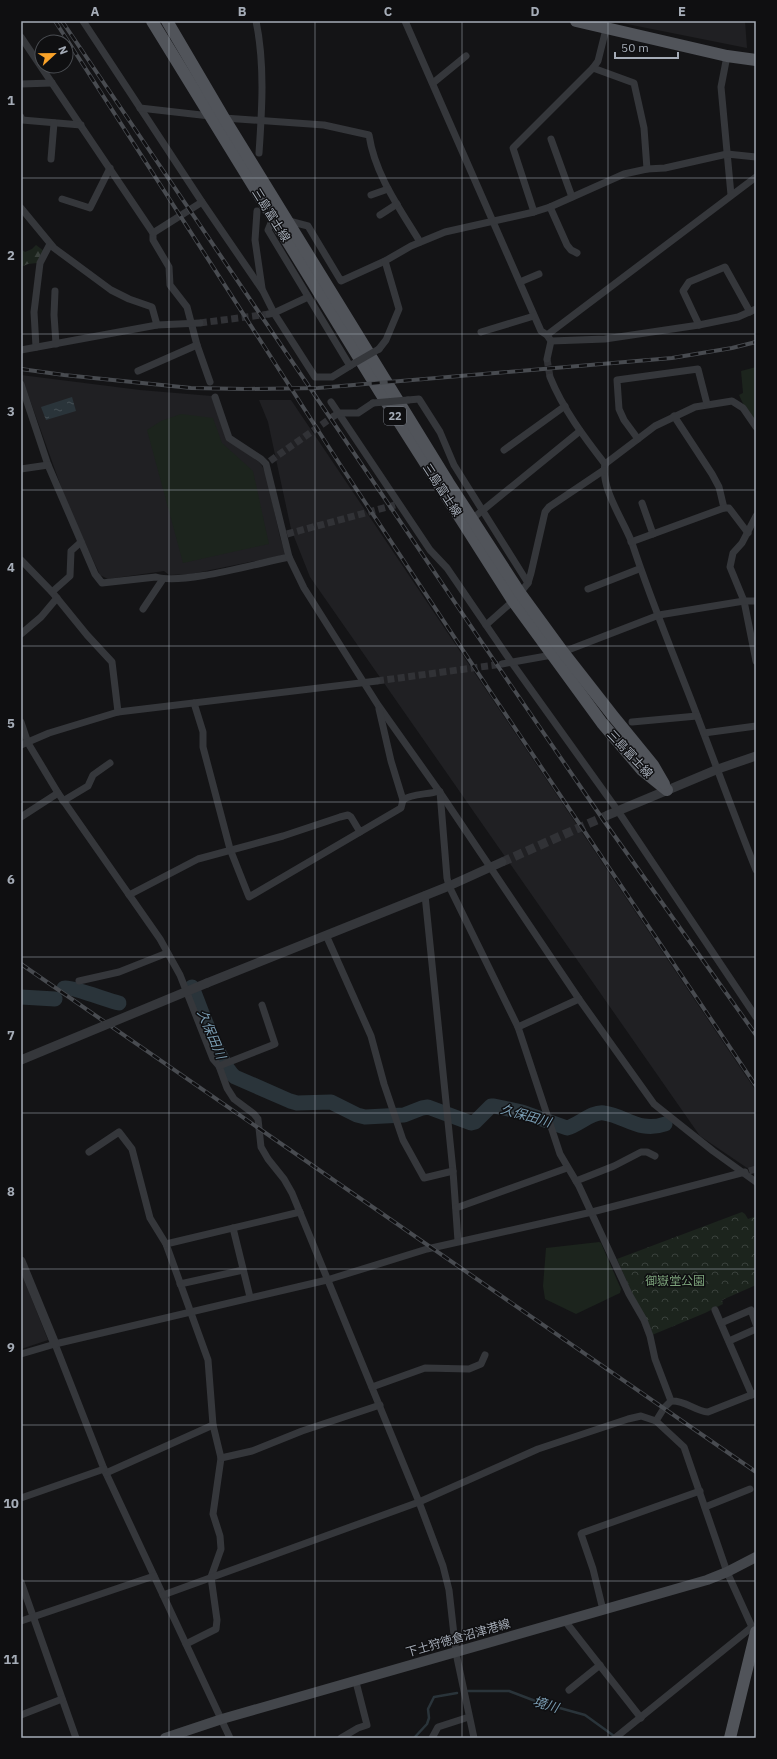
<svg xmlns="http://www.w3.org/2000/svg" width="777" height="1759" font-family="'IBM Plex Sans','Noto Sans JP',sans-serif">
	<style>
		.built { fill: #202023 }
		.grass { fill: #1c241d }
		.forest { fill: url(#forest-firs) }
		.park { fill: url(#park-crowns) }
		.water { fill: url(#water-ripples) }
		.lines { fill: none; stroke-linecap: round; stroke-linejoin: round }
		.stream { stroke: #2a343a; stroke-width: 2.5 }
		.river { stroke: #2a343a; stroke-width: 15 }
		.minor-tunnel { stroke: #313236; stroke-width: 7; stroke-dasharray: 7 3.5; stroke-linecap: butt }
		.tertiary-tunnel { stroke: #313236; stroke-width: 9; stroke-dasharray: 9 4.5; stroke-linecap: butt }
		.minor { stroke: #35373b; stroke-width: 7 }
		.tertiary { stroke: #35373b; stroke-width: 9 }
		.secondary { stroke: #43464b; stroke-width: 10 }
		.primary { stroke: #51545a; stroke-width: 12 }
		.rail-casing { stroke: #484b50; stroke-width: 4 }
		.rail { stroke: #0f0f11; stroke-width: 2.5; stroke-dasharray: 8; stroke-linecap: butt }
		.minor-bridge { stroke: #35373b; stroke-width: 7 }
		.tertiary-bridge { stroke: #35373b; stroke-width: 9 }
		.grid { fill: none; stroke: #a5acb7; stroke-width: 1; stroke-opacity: 0.55 }
		.labels { text-anchor: middle; stroke-width: 3; stroke-linejoin: round; paint-order: stroke }
		.shield { fill: #0f0f11; stroke: #787d85; stroke-width: 1 }
		.shield-label { font-size: 11px; font-weight: bold; fill: #a5acb7 }
		.street-label { font-size: 12px; fill: #a5acb7; stroke: #0f0f11 }
		.park-label { font-size: 12px; fill: #7ca37b; stroke: #0f0f11 }
		.water-label { font-size: 13px; font-style: italic; fill: #7b9eb4; stroke: #0f0f11 }
		.neatline { fill: none; stroke: #a5acb7; stroke-width: 1.5 }
		.grid-label { font-size: 13px; text-anchor: middle; font-weight: bold; fill: #a5acb7 }
	</style>
	<defs>
		<pattern id="forest-firs" width="22" height="20" patternUnits="userSpaceOnUse"><rect width="22" height="20" fill="#1c241d"/><path d="M5 1l3.5 6h-7zM16 11l3.5 6h-7z" fill="#3a413c"/></pattern>
		<pattern id="park-crowns" width="20" height="18" patternUnits="userSpaceOnUse"><rect width="20" height="18" fill="#1c241d"/><path d="M2 6a3 3 0 1 1 6 0M12 15a3 3 0 1 1 6 0" fill="none" stroke="#3a413c"/></pattern>
		<pattern id="water-ripples" width="26" height="14" patternUnits="userSpaceOnUse"><rect width="26" height="14" fill="#2a343a"/><path d="M2 4q2-2 4 0t4 0M15 11q2-2 4 0t4 0" fill="none" stroke="#464f54"/></pattern>
	</defs>
	<rect width="100%" height="100%" fill="#141416"/>
	<!-- built -->
	<g class="built">
		<path d="M612,21h133l2,27z"/>
		<path d="M21,375l119,15 72,6 14,43 33,23 3,4 4,8 14,63 5,16 -1,2 -93,19 -22,1 -5,-4 -56,8 -8,-4 -32,-69z"/>
		<path d="M259,400h32l465,691v83l-56,-38 -390,-559 -19,-48 -23,-107z"/>
		<path d="M21,1272l27,68 -27,9z"/>
	</g>
	<!-- grass -->
	<g class="grass">
		<path d="M756,367v57l-8,-10 -9,-19 4,-2 -2,-22z"/>
		<path d="M181,414l32,4 9,25 31,28 16,73 -86,19 -36,-133 14,-9z"/>
		<path d="M599,1242l2,1 20,46 -1,4 -44,21 -31,-15 -2,-13 3,-38z"/>
	</g>
	<!-- forest -->
	<path class="forest" d="M36,245l8,6 -7,12 -9,1 -7,3v-18l4,3 7,-3z"/>
	<!-- park -->
	<path class="park" d="M742,1212l3,2 3,5 8,-3v69l-34,15 1,4 -18,9 -53,22 -4,-13 -15,-27 -16,-36z"/>
	<!-- water -->
	<path class="water" d="M72,397l4,14 -30,9 -5,-13z"/>
	<g class="lines">
		<!-- stream -->
		<g class="stream">
			<path d="M468,1691h41l29,11 47,13 29,21"/>
			<path d="M414,1738l13,-14 2,-6 -1,-9 6,-12 23,-4"/>
			<path d="M755,1738h1"/>
		</g>
		<!-- river -->
		<g class="river">
			<path d="M192,987c8,20 28,79 43,90l55,24 7,2 34,-1 26,13 8,2 39,-2 18,-7 6,-1 43,16 4,-1 16,-16h3l28,6 45,16c12,-3 25,-17 37,-15 22,3 35,20 61,11"/>
			<path d="M64,988c6,-2 45,13 55,15"/>
			<path d="M21,997l34,2"/>
		</g>
		<!-- minor-tunnel -->
		<g class="minor-tunnel">
			<path d="M200,323l69,-9"/>
			<path d="M547,359l3,18"/>
			<path d="M270,461l64,-45"/>
			<path d="M287,534l108,-29"/>
			<path d="M377,681l125,-17"/>
			<path d="M749,1171l7,-2"/>
		</g>
		<!-- tertiary-tunnel -->
		<path class="tertiary-tunnel" d="M502,862l106,-47"/>
		<!-- minor -->
		<g class="minor">
			<path d="M83,21l119,181 61,89 11,22 41,64h17l21,-13"/>
			<path d="M256,21c9,43 6,88 3,132"/>
			<path d="M405,21l136,310 6,4 4,6 -4,18"/>
			<path d="M21,37l132,196v7l16,27 1,18 17,22 10,38 13,37"/>
			<path d="M727,56l-6,31 10,108"/>
			<path d="M593,68l41,15 10,45 3,41"/>
			<path d="M433,83l33,-27"/>
			<path d="M21,84l31,-1"/>
			<path d="M140,108l70,8"/>
			<path d="M21,117l1,3 59,5"/>
			<path d="M224,118l100,7 45,10c6,40 31,74 51,107"/>
			<path d="M551,139l21,58"/>
			<path d="M51,159l3,-36"/>
			<path d="M371,195l17,-6"/>
			<path d="M62,199l28,9 20,-40"/>
			<path d="M550,207l17,38 4,5 6,3"/>
			<path d="M21,208l33,40 57,42 18,9 23,8 5,18"/>
			<path d="M257,211l-2,29 7,48"/>
			<path d="M534,212l-21,-64 80,-80 5,-7 8,-32"/>
			<path d="M380,215l17,-11"/>
			<path d="M273,218l-5,12 82,136"/>
			<path d="M289,221l19,5 33,55 44,-20 26,-15 34,-14 89,-20 16,-5 74,-33 23,-5 18,-1 62,-14 29,3"/>
			<path d="M153,233l49,-31"/>
			<path d="M520,282l19,-8"/>
			<path d="M55,291l-1,24 2,29"/>
			<path d="M269,314l5,-1 34,-16"/>
			<path d="M699,325l-16,-34 6,-9 36,-15 25,45"/>
			<path d="M481,332l53,-16"/>
			<path d="M547,335l209,-158"/>
			<path d="M551,341l54,-2 94,-14 39,-8 18,-8"/>
			<path d="M36,347l-2,-35 6,-49 10,-19"/>
			<path d="M379,349l7,-9 13,-31 -14,-48"/>
			<path d="M21,350l136,-25 43,-2"/>
			<path d="M138,371l59,-26"/>
			<path d="M550,377c13,32 34,60 55,87"/>
			<path d="M21,384l27,81 47,109 7,9 54,-6c28,8 102,-14 133,-20"/>
			<path d="M215,397l14,41 32,21 5,5 23,93 15,31 74,117 61,86 140,208 75,105 59,47 43,31"/>
			<path d="M408,400l11,-1 21,33 14,33 74,118"/>
			<path d="M331,402l99,148 17,18 65,95 106,148 138,206"/>
			<path d="M334,416l5,-3h19l15,-10"/>
			<path d="M674,416l38,58 7,13 5,21"/>
			<path d="M756,427l-13,-19 -11,-7 -37,6 -40,19 -50,38c-5,24 19,57 27,79 18,55 40,108 61,162 21,55 41,110 63,165"/>
			<path d="M638,439l-14,-19 -5,-11 -2,-29 81,-11 9,35"/>
			<path d="M504,450l61,-44"/>
			<path d="M21,469l27,-4"/>
			<path d="M642,503l11,31"/>
			<path d="M756,516l-14,27 -9,10 -3,14 14,34 12,60"/>
			<path d="M472,519l108,-88"/>
			<path d="M631,542l93,-34h5l19,25"/>
			<path d="M21,560l31,32 35,43 25,27 6,50"/>
			<path d="M588,589l51,-20"/>
			<path d="M52,592l18,-16 1,-25 10,-9"/>
			<path d="M520,593l8,-10 3,-10 14,-61 4,-5 55,-37"/>
			<path d="M143,609l20,-30"/>
			<path d="M486,625l27,-24"/>
			<path d="M21,634l20,-17 16,-19"/>
			<path d="M563,652l96,-37 85,-14h12"/>
			<path d="M502,664l50,-9"/>
			<path d="M194,703l9,29v15l27,102 19,48 111,-65"/>
			<path d="M379,709l12,52 12,39"/>
			<path d="M21,722l7,21 30,50 102,146 20,36 33,84 6,7 8,22 7,11 20,15 4,5 3,28 7,12 16,20 8,14 127,309 24,64 6,24 7,63 18,85"/>
			<path d="M632,722l65,-6"/>
			<path d="M704,733l52,-7"/>
			<path d="M21,745l28,-12 69,-21 259,-31"/>
			<path d="M440,792l7,86 2,8 69,141 42,127 19,32 50,108 15,26 6,16 5,23 16,42c14,-1 24,10 37,11l48,-19"/>
			<path d="M63,801l25,-15 5,-11 17,-12"/>
			<path d="M21,817l37,-24"/>
			<path d="M129,895l69,-36 85,-23 57,-19 8,-2 3,2 9,15 41,-24 2,-8c9,-7 25,-5 36,-9"/>
			<path d="M425,895l28,276 5,70"/>
			<path d="M326,935l45,101 13,48 19,56 21,38 29,-7"/>
			<path d="M79,981l40,-9 48,-19"/>
			<path d="M518,1027l61,-28"/>
			<path d="M219,1066l56,-22 -13,-39"/>
			<path d="M89,1152l30,-20 13,17 18,69 16,26 42,116 5,65 8,33 -8,56 7,22 1,13 -10,28 6,43 -1,9 -30,15"/>
			<path d="M576,1181l38,-15 27,-14h6l8,4"/>
			<path d="M456,1208l111,-40"/>
			<path d="M233,1228l17,69"/>
			<path d="M166,1244l134,-32"/>
			<path d="M180,1284l63,-14"/>
			<path d="M715,1310l37,85"/>
			<path d="M721,1323l30,-13 5,14"/>
			<path d="M729,1341l27,-12"/>
			<path d="M55,1344l49,125 126,269"/>
			<path d="M21,1354l34,-10 272,-64 100,-31 165,-37 153,-40"/>
			<path d="M372,1387l53,-19 44,1 12,-5 4,-9"/>
			<path d="M656,1421l8,-13 7,-7"/>
			<path d="M221,1458l31,-7 50,-20 78,-26"/>
			<path d="M106,1473l107,-48"/>
			<path d="M21,1498l83,-29"/>
			<path d="M705,1507l45,-18"/>
			<path d="M21,1582l55,156"/>
			<path d="M163,1595l256,-93 119,-53 90,-30 13,-3 15,5 28,26 43,125 25,55"/>
			<path d="M603,1610l-10,-41 -12,-35 1,-1 118,-42"/>
			<path d="M21,1621l133,-45"/>
			<path d="M565,1621l76,97"/>
			<path d="M569,1690l31,-25"/>
			<path d="M21,1715l41,-16"/>
			<path d="M341,1738l17,-10 9,-3 -11,-43"/>
			<path d="M432,1738l6,-11 31,-10"/>
			<path d="M615,1738l137,-111h4"/>
		</g>
		<!-- tertiary -->
		<g class="tertiary">
			<path d="M608,815l110,-46 38,-13"/>
			<path d="M207,983l242,-97 53,-24"/>
			<path d="M21,1261l34,83"/>
		</g>
		<!-- secondary -->
		<path class="secondary" d="M165,1738l57,-19 485,-139 20,-8 29,-15"/>
		<!-- primary -->
		<g class="primary">
			<path d="M152,21l228,371 133,209 89,122 40,47 25,20"/>
			<path d="M167,21l57,97 224,364 72,111 43,59 50,64 40,49 11,19"/>
			<path d="M576,21l151,35 29,4"/>
			<path d="M730,1738l26,-106"/>
		</g>
		<!-- rail casing -->
		<g class="rail-casing">
			<g id="rail">
				<path d="M55,21l286,445 151,228 264,392"/>
				<path d="M62,21l448,663 94,137 152,214"/>
				<path d="M21,369l43,6 127,13 55,1 72,-1 354,-30 60,-10 24,-6"/>
				<path d="M21,964l735,508"/>
			</g>
		</g>
		<!-- rail -->
		<use href="#rail" class="rail"/>
		<!-- minor-bridge -->
		<g class="minor-bridge">
			<path d="M353,364l26,-15"/>
			<path d="M373,403l35,-3"/>
		</g>
		<!-- tertiary-bridge -->
		<path class="tertiary-bridge" d="M21,1060l186,-77"/>
	</g>
	<!-- grid -->
	<path class="grid" d="M169,21v1717M315,21v1717M462,21v1717M608,21v1717M21,178h735M21,334h735M21,490h735M21,646h735M21,802h735M21,957h735M21,1113h735M21,1269h735M21,1425h735M21,1581h735"/>
	<g class="labels">
		<!-- shield labels -->
		<rect class="shield" x="384" y="407" width="22" height="18" rx="3"/>
		<g class="shield-label">
			<text x="395" y="420">22</text>
		</g>
		<!-- street labels -->
		<g class="street-label">
			<text transform="translate(271 215) rotate(58)" y="4">三島富士線</text>
			<text transform="translate(442 490) rotate(57)" y="4">三島富士線</text>
			<text transform="translate(630 754) rotate(47)" y="4">三島富士線</text>
			<text transform="translate(458 1638) rotate(-16)" y="4">下土狩徳倉沼津港線</text>
		</g>
		<!-- park labels -->
		<g class="park-label">
			<text x="675" y="1285">御嶽堂公園</text>
		</g>
		<!-- water labels -->
		<g class="water-label">
			<text transform="translate(212 1034) rotate(67)" y="5">久保田川</text>
			<text transform="translate(526 1115) rotate(16)" y="5">久保田川</text>
			<text transform="translate(546 1704) rotate(17)" y="5">境川</text>
		</g>
	</g>
	<!-- border -->
	<rect width="777" height="1759" fill="none" stroke="#0f0f11" stroke-width="44"/>
	<!-- north arrow -->
	<g transform="translate(54 54) rotate(68)"><circle r="19" fill="#0f0f11" stroke="#4b4e53"/>
	<path d="M0-3L7 15L0 10L-7 15Z" fill="#f9a229"/>
	<text y="-6" font-size="11" font-weight="bold" text-anchor="middle" fill="#a5acb7">N</text>
	</g>
	<!-- scale -->
	<path d="M615 52v6h63v-6" fill="none" stroke="#a5acb7" stroke-width="2"/>
	<text x="621" y="52" font-size="12" fill="#a5acb7" stroke="#0f0f11" stroke-width="3" paint-order="stroke">50 m</text>
	<rect x="22" y="22" width="733" height="1715" class="neatline"/>
	<g class="grid-label">
		<text x="95" y="16">A</text>
		<text x="242" y="16">B</text>
		<text x="388" y="16">C</text>
		<text x="535" y="16">D</text>
		<text x="682" y="16">E</text>
		<text x="11" y="105">1</text>
		<text x="11" y="260">2</text>
		<text x="11" y="416">3</text>
		<text x="11" y="572">4</text>
		<text x="11" y="728">5</text>
		<text x="11" y="884">6</text>
		<text x="11" y="1040">7</text>
		<text x="11" y="1196">8</text>
		<text x="11" y="1352">9</text>
		<text x="11" y="1508">10</text>
		<text x="11" y="1664">11</text>
	</g>
</svg>
